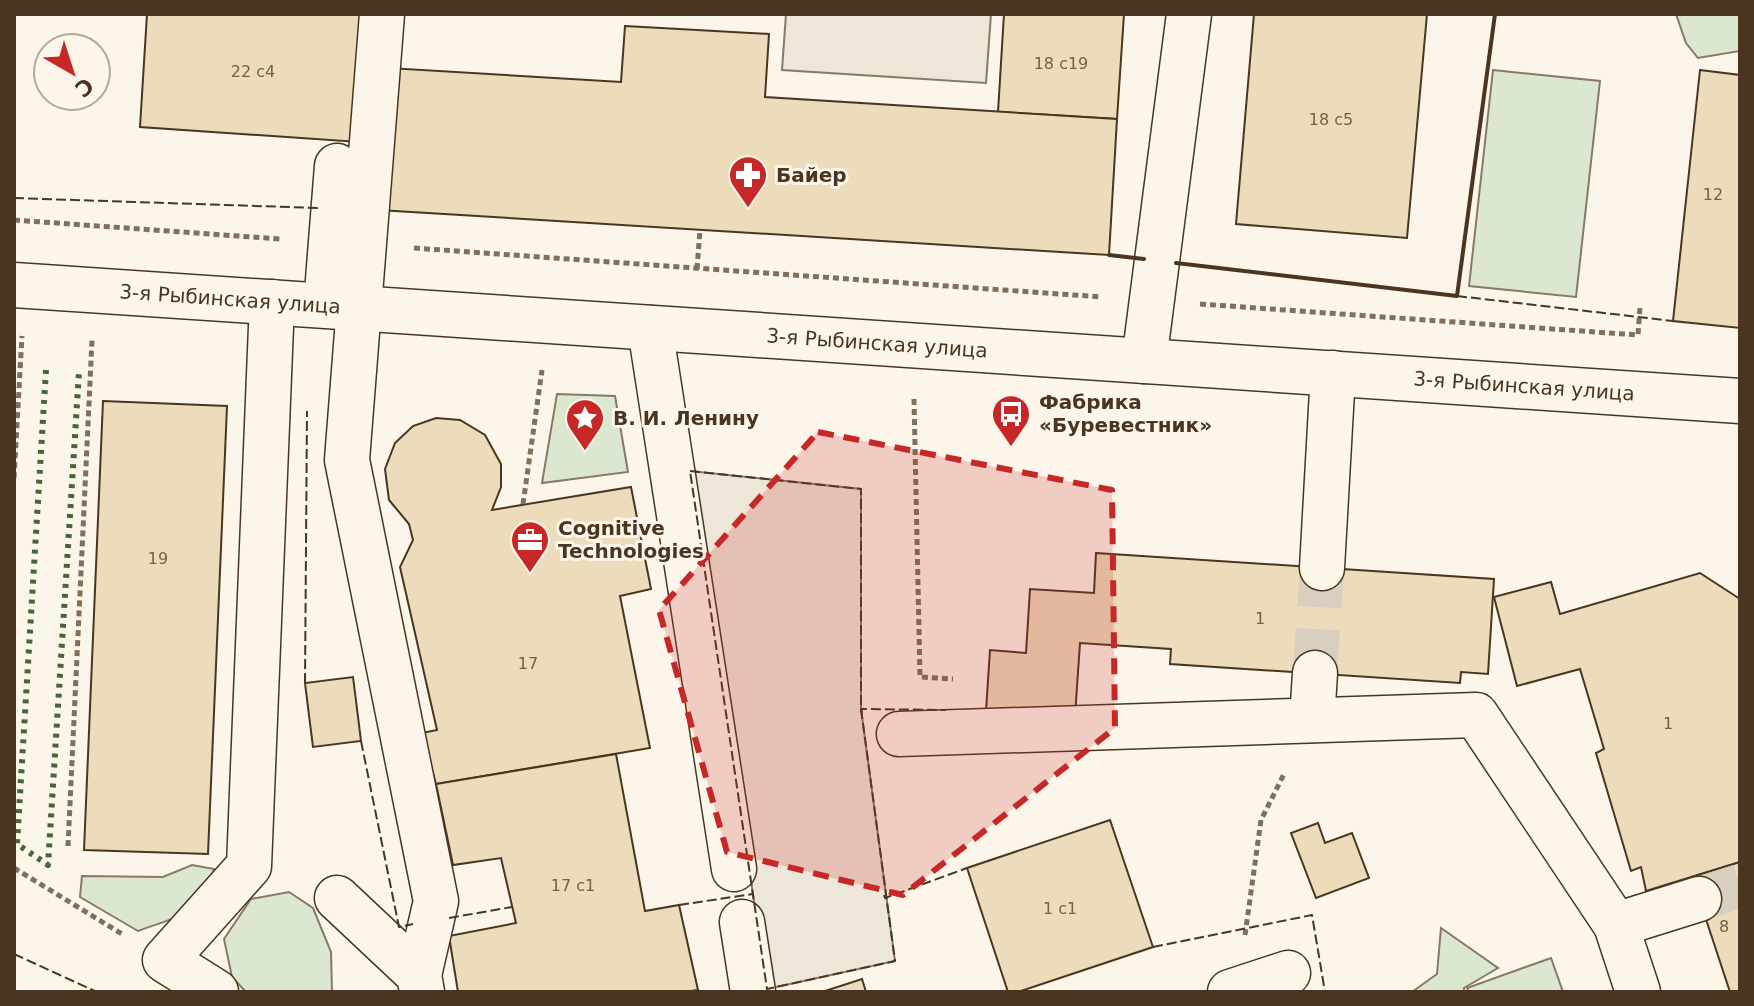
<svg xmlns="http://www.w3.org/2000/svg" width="1754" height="1006" font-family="'DejaVu Sans',sans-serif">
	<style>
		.green { fill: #dce7d0; stroke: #887966; stroke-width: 2 }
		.parking { fill: #ede7d9; stroke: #887966; stroke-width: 2 }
		.building { fill: #ecdcbc; stroke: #4a3520; stroke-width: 2 }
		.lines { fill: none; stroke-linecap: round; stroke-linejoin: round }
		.minor-tunnel { stroke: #d8cfc1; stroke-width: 44; stroke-dasharray: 44 22; stroke-linecap: butt }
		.minor-casing { stroke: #4a3520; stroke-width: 47 }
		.path { stroke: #7f6f5c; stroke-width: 5; stroke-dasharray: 6 4; stroke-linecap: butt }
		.minor { stroke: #fbf6e9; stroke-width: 44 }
		.hedge { stroke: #436837; stroke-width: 6; stroke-dasharray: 4 6; stroke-linecap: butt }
		.fence { stroke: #4a3520; stroke-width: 2; stroke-dasharray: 10 4; stroke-linecap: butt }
		.wall { stroke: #4a3520; stroke-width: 4 }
		.marked { fill: #c62828; fill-opacity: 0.2; stroke: #c62828; stroke-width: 6; stroke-dasharray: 16 10; stroke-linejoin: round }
		.labels { text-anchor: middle; stroke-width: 6; stroke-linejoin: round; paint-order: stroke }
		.number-label { font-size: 16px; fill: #725f47 }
		.poi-label { font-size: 20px; font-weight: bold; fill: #4a3520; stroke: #fbf6e9; text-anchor: start }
		.street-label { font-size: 20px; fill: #4a3520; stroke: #fbf6e9 }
	</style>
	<rect width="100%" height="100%" fill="#fbf6e9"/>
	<!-- green -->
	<g class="green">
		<path d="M1676,14h64v37l-42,7 -12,-15z"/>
		<path d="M1493,70l107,11 -24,216 -107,-11z"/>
		<path d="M557,394l58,2 13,76 -86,11z"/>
		<path d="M192,865l22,4c-14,48 -34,46 -76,62l-58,-34 2,-21 81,1z"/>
		<path d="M289,892l24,16 18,44 1,40h-86l-14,-15 -8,-38 27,-40z"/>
		<path d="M1441,928l57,40 -34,20v4h-52l25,-18z"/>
		<path d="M1551,958l12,34h-94l-2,-4z"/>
	</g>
	<!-- parking -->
	<g class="parking">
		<path d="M786,14h205l-5,69 -204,-13z"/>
		<path d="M690,471l171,18v220l34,252 -128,28z"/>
	</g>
	<!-- building -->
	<g class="building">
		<path d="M147,14h220l-8,128 -219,-15z"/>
		<path d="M1004,14h120l-7,105 -119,-7z"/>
		<path d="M1254,14h173l-20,224 -171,-14z"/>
		<path d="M625,26l144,8 -4,63 352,22 -8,136 -730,-45 10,-142 232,14z"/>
		<path d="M1700,70l40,5v253l-67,-7z"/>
		<path d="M103,401l124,5 -19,448 -124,-4z"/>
		<path d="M436,418l24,2 25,15 16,29v23l-9,23 139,-23 20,102 -31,7 30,152 -214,36 -14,-51 15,-3 -37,-163 13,-27 -4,-16 -20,-24 -4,-31 10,-26 18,-17z"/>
		<path d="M1096,553l398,26 -6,95 -27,-2 -1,11 -290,-19 1,-15 -91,-6 -5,73 -89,-5 4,-61 36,3 4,-64 64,4z"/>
		<path d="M1700,573l40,26v263l-94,29 -5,-24 -10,4 -35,-118 8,-4 -24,-80 -63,17 -23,-89 57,-15 9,32z"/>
		<path d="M353,677l8,64 -48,6 -8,-64z"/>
		<path d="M616,754l29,157 34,-6 19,85 -14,2h-226l-9,-56 67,-13 -15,-65 -48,7 -17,-81z"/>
		<path d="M1110,820l43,127 -135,45h-10l-41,-124z"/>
		<path d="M1318,823l7,20 27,-10 17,45 -53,20 -25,-65z"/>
		<path d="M1740,862v130h-10l-38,-115z"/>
		<path d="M862,979l4,13h-44z"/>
	</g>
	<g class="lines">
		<!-- minor-tunnel -->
		<g class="minor-tunnel">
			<path d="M1315,673l7,-105"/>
			<path d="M1699,899l41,-13"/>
		</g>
		<!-- minor casing -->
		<g class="minor-casing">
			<g id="minor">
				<path d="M382,14l-35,446 89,441 -17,74"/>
				<path d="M14,285l1726,116"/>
				<path d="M326,305l11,-139"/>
				<path d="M650,328l84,541"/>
				<path d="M1144,361l45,-347"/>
				<path d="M1322,568l11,-195"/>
				<path d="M1312,720l3,-47"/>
				<path d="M899,734l577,-19 140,210 22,67"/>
				<path d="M337,898l82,77 3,17"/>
				<path d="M742,922l11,70"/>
				<path d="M1616,925l83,-26"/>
				<path d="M216,992l-51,-32 84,-94 23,-564"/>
				<path d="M1230,992l58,-19"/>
			</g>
		</g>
		<!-- path -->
		<g class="path">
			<path d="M14,220l266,19"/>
			<path d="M414,248l688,49"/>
			<path d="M697,269l3,-39"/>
			<path d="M1200,304l438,31 2,-28"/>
			<path d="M914,399l6,278 33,2"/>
			<path d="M14,478l8,-142"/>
			<path d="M523,504l19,-134"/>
			<path d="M68,846l24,-506"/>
			<path d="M14,868l108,66"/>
			<path d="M1245,935l16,-115 24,-48"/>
		</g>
		<!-- minor -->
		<use href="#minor" class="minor"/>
		<!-- hedge -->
		<path class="hedge" d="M46,370l-29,474 31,21 31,-493"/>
		<!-- fence -->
		<g class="fence">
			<path d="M14,198l304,10"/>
			<path d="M1457,296l216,25"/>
			<path d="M690,471l171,18v220l34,252 -128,28z"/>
			<path d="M305,683l2,-272"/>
			<path d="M862,713l-1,-4 85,1"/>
			<path d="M361,741l38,186 14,-3"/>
			<path d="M884,895l1,3 82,-30"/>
			<path d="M679,905l74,-11"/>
			<path d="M449,918l63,-11"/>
			<path d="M1153,947l159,-32 13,77"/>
			<path d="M14,954l83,38"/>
		</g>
		<!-- wall -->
		<g class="wall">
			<path d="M1109,255l35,4"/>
			<path d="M1176,263l281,33 38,-282"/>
		</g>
	</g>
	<!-- marked area -->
	<path class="marked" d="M818,432l294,58 3,238 -212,167 -176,-43 -68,-242z"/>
	<!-- icons -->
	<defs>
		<g id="pharmacy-pin" transform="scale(2)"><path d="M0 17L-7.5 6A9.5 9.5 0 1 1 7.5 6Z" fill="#c62828" stroke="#fbf6e9"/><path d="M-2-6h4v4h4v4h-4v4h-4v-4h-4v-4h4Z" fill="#fff"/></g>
		<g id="bus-pin" transform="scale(2)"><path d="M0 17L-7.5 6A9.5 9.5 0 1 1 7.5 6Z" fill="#c62828" stroke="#fbf6e9"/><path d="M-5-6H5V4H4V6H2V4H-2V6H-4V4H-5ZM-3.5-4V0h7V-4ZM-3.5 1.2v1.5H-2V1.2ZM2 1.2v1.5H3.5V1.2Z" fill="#fff"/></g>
		<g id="sight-pin" transform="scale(2)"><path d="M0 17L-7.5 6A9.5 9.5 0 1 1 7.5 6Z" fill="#c62828" stroke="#fbf6e9"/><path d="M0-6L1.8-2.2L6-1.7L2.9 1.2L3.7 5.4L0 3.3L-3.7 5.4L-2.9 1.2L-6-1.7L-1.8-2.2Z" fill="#fff"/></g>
		<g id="office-pin" transform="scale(2)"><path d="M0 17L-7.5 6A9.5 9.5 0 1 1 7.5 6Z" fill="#c62828" stroke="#fbf6e9"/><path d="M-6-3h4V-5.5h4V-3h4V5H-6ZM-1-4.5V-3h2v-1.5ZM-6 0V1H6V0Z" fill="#fff"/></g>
	</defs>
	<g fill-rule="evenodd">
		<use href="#pharmacy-pin" x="748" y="175"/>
		<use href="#bus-pin" x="1011" y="414"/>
		<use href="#sight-pin" x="585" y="418"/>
		<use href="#office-pin" x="530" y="540"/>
	</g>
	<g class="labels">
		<!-- number labels -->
		<g class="number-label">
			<text x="1061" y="69">18 с19</text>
			<text x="253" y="77">22 с4</text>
			<text x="1331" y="125">18 с5</text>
			<text x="1713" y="200">12</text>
			<text x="158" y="564">19</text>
			<text x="1260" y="624">1</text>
			<text x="528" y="669">17</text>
			<text x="1668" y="729">1</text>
			<text x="573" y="891">17 с1</text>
			<text x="1060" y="914">1 с1</text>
			<text x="1724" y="932">8</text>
		</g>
		<!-- poi labels -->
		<g class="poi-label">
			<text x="776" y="182">Байер</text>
			<text x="1039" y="409">Фабрика<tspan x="1039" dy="23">«Буревестник»</tspan></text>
			<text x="613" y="425">В. И. Ленину</text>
			<text x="558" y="535">Cognitive<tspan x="558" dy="23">Technologies</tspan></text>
		</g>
		<!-- street labels -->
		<g class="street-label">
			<text transform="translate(230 299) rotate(4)" y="7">3-я Рыбинская улица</text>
			<text transform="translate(877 343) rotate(4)" y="7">3-я Рыбинская улица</text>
			<text transform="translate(1524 386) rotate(4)" y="7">3-я Рыбинская улица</text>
		</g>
	</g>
	<!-- border -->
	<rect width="1754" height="1006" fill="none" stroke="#4a3520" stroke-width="32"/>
	<!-- north arrow -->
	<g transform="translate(72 72) rotate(141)"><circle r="38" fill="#fbf6e9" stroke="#b4a999" stroke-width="2"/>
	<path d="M0-6L14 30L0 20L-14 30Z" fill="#c62828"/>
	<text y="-12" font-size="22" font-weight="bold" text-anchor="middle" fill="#4a3520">С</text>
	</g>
</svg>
